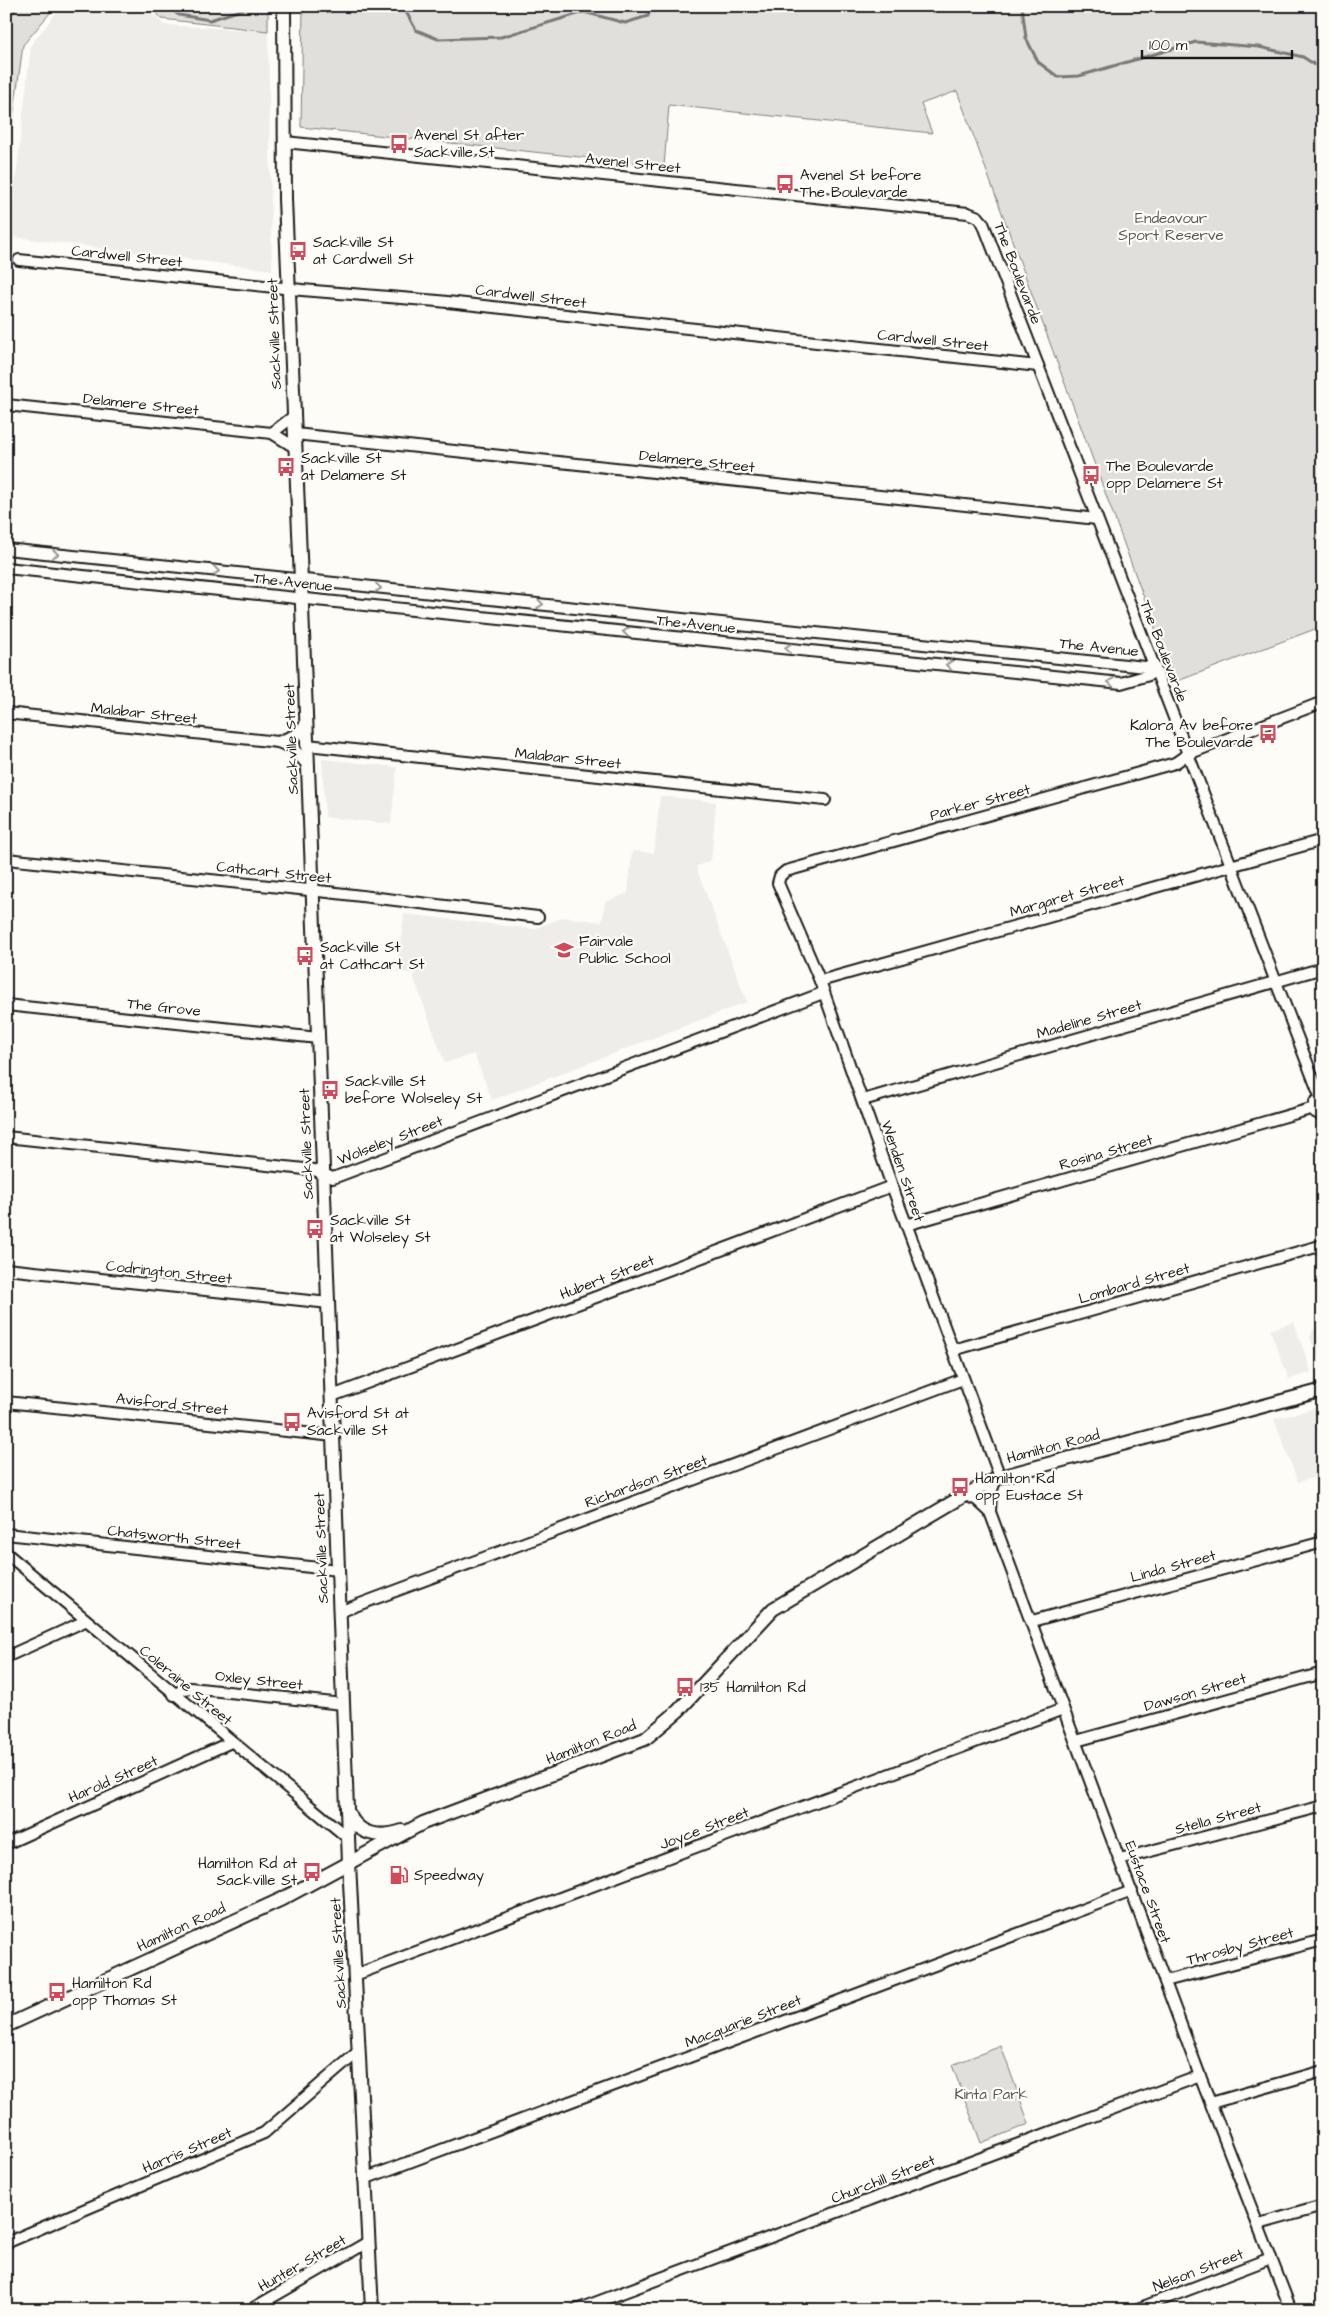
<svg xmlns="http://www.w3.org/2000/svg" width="1329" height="2316" font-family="'Architects Daughter',sans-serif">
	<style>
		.built { fill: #eeede9 }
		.green { fill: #e0dfdb; stroke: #7e7e7c }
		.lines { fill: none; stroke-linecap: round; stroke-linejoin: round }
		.stream { stroke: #797876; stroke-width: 3 }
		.minor-casing { stroke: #1c1c1c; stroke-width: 14 }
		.major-casing { stroke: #1c1c1c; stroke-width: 16 }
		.minor { stroke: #fdfcf7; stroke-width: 10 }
		.major { stroke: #fdfcf7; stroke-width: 12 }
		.oneway { stroke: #989794 }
		.labels { text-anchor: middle; stroke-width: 4.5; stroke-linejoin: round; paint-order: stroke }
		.poi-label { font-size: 15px; fill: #1c1c1c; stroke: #fdfcf7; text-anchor: start }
		.street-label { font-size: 15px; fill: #1c1c1c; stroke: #fdfcf7 }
		.park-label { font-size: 15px; fill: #575655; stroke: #fdfcf7 }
	</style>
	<rect width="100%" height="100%" fill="#fdfcf7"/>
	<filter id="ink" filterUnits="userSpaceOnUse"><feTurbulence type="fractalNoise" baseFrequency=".02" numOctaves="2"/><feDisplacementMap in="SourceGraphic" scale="10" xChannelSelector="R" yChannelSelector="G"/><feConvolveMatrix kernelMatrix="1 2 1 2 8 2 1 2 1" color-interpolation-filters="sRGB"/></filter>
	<g filter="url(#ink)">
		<!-- built -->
		<g class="built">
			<path d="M92,6h53l19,19 104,6 4,239 -258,-33 -8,58v-67l6,-14 19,-169 25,-32z"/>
			<path d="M322,759l75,8 -6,57 -66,-7z"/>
			<path d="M660,796l56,6 -5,58 -15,7 51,135 -255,98 -18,-46 -29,9 -32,-87 4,-2 -20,-2 7,-58 130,15 30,-12 38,5 3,-20 23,-9 4,-42 22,2z"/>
			<path d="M1294,1322l17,50 -22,7 -19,-49z"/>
			<path d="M1323,1326v41h-2l-11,-30 3,-7z"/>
			<path d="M1323,1406v69l-25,7 -24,-63z"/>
		</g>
		<!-- green -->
		<g class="green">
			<path d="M6,6h54l-5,1 -32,38 -17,125z"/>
			<path d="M150,6h118v25l-106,-12z"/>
			<path d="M303,6h1020v620l-148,56 -218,-591 -36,13 11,29 -263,-28 -5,61 -363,-39z"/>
			<path d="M1001,2046l28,78 -48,19 -29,-78z"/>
		</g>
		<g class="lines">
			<!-- stream -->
			<g class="stream">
				<path d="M166,6l13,9 31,5 43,-14"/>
				<path d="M405,6v4l11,20 22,9 63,-2 83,-25 41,11 23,-7 3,-10"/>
				<path d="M1022,6l4,32 12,24 20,15 21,-1 117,-34 63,5 44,10 20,13"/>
				<path d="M6,22l11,-16"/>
			</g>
			<!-- minor casing -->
			<g class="minor-casing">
				<g id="minor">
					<path d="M285,142l683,71 10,4 5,6 337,873"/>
					<path d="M19,260l283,30 136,11 600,65"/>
					<path d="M6,405l266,28 24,15"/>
					<path d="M272,433l22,-17"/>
					<path d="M295,434l802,85"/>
					<path d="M6,549l1149,119"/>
					<path d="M6,568l1115,115 28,-8 6,-7"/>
					<path d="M6,713l272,29 15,6 15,18"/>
					<path d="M278,742l19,-8 10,-11"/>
					<path d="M307,745l518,55"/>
					<path d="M6,859l322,33 210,25"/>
					<path d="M820,981l503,-141"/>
					<path d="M6,1005l312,33"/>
					<path d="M863,1100l460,-132"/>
					<path d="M1315,1102v10l8,4"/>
					<path d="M6,1137l308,33 19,8 490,-185"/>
					<path d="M906,1225l408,-117"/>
					<path d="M6,1269l323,34"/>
					<path d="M953,1350l370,-105"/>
					<path d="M332,1396l560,-210"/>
					<path d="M6,1402l328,34"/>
					<path d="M1000,1477l-108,-291 -72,-205 -42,-98 2,-7 6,-5 389,-108 13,-9 135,-52"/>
					<path d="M965,1495l12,5 13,12 210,564 91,234"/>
					<path d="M990,1512l1,-20 5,-13"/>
					<path d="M6,1534l332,36"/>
					<path d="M6,1553l342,285"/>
					<path d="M339,1612l624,-233"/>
					<path d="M1032,1621l291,-79"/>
					<path d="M6,1657l79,-36"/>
					<path d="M174,1695l10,-6 6,-1 153,16"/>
					<path d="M1076,1741l247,-68"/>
					<path d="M6,1844l225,-102"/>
					<path d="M1120,1859l203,-53"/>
					<path d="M355,1975l708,-266"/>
					<path d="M1165,1981l158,-41"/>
					<path d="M1211,2103l112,-32"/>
					<path d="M364,2179l768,-288"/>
					<path d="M1259,2224l64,-18"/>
					<path d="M6,2243l258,-110 95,-82"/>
					<path d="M6,2309l1,1"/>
					<path d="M250,2310l118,-68"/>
					<path d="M576,2310l624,-234"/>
					<path d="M1135,2310l136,-52"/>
				</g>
			</g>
			<!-- major casing -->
			<g class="major-casing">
				<g id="major">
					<path d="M284,6l1,193 16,381 48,1283 23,447"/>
					<path d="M349,1814c10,22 31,24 53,17"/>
					<path d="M6,2026l276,-127 141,-76 222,-84 33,-28 95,-102 192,-114 35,-18 323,-87"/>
				</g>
			</g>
			<!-- minor -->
			<use href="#minor" class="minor"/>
			<!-- major -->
			<use href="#major" class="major"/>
		</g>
		<!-- one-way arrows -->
		<defs><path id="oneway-chevron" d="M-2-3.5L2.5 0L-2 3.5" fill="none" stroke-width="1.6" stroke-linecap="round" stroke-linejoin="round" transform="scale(1.25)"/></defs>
		<g class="oneway">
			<use href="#oneway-chevron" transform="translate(55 554) rotate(6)"/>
			<use href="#oneway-chevron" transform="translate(216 571) rotate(6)"/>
			<use href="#oneway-chevron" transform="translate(378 588) rotate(6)"/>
			<use href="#oneway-chevron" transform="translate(540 604) rotate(6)"/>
			<use href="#oneway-chevron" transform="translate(626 632) rotate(-174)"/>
			<use href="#oneway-chevron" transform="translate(788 648) rotate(-174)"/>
			<use href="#oneway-chevron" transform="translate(949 665) rotate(-174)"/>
			<use href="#oneway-chevron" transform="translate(1111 682) rotate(-174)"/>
		</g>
	</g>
	<!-- icons -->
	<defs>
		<g id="bus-bare" transform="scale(1.5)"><path d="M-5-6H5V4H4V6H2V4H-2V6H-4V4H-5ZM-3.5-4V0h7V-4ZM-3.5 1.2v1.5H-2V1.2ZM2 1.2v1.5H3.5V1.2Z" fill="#d1495b" stroke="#fdfcf7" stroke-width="2.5" paint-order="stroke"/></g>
		<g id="school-bare" transform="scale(1.5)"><path d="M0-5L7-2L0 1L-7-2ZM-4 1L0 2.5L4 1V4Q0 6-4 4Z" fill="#d1495b" stroke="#fdfcf7" stroke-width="2.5" paint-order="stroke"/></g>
		<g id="fuel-bare" transform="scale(1.5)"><path d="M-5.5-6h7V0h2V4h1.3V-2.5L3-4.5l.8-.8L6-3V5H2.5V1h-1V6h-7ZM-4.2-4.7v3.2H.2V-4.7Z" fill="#d1495b" stroke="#fdfcf7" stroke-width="2.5" paint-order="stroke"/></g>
	</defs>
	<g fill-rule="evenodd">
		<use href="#bus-bare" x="399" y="144"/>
		<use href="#bus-bare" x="785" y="184"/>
		<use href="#bus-bare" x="298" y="251"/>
		<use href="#bus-bare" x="286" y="467"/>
		<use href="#bus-bare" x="1091" y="475"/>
		<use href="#bus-bare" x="1268" y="734"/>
		<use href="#school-bare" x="564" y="950"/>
		<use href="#bus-bare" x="305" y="956"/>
		<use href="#bus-bare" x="330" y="1090"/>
		<use href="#bus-bare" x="315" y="1229"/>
		<use href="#bus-bare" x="292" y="1422"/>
		<use href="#bus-bare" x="960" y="1487"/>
		<use href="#bus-bare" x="685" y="1687"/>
		<use href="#bus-bare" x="312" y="1872"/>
		<use href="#fuel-bare" x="399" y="1875"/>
		<use href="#bus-bare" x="57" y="1992"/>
	</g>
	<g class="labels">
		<!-- poi labels -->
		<g class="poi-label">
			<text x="414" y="140">Avenel St after<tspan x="414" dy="17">Sackville St</tspan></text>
			<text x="800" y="180">Avenel St before<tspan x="800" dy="17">The Boulevarde</tspan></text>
			<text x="313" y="247">Sackville St<tspan x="313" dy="17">at Cardwell St</tspan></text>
			<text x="301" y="463">Sackville St<tspan x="301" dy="17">at Delamere St</tspan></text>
			<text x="1106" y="471">The Boulevarde<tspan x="1106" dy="17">opp Delamere St</tspan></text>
			<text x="1253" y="730" text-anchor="end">Kalora Av before<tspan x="1253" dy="17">The Boulevarde</tspan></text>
			<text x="579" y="946">Fairvale<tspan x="579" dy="17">Public School</tspan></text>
			<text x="320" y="952">Sackville St<tspan x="320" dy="17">at Cathcart St</tspan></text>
			<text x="345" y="1086">Sackville St<tspan x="345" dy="17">before Wolseley St</tspan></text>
			<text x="330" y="1225">Sackville St<tspan x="330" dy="17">at Wolseley St</tspan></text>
			<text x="307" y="1418">Avisford St at<tspan x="307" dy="17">Sackville St</tspan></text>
			<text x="975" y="1483">Hamilton Rd<tspan x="975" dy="17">opp Eustace St</tspan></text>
			<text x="700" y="1692">135 Hamilton Rd</text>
			<text x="297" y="1868" text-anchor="end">Hamilton Rd at<tspan x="297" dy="17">Sackville St</tspan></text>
			<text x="414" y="1880">Speedway</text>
			<text x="72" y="1988">Hamilton Rd<tspan x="72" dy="17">opp Thomas St</tspan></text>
		</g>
		<!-- street labels -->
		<g class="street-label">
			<text transform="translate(633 163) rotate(6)" y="5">Avenel Street</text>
			<text transform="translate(127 256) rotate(6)" y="5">Cardwell Street</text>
			<text transform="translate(1018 273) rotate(69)" y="5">The Boulevarde</text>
			<text transform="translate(531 296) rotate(7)" y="5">Cardwell Street</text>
			<text transform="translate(274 334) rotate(-92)" y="5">Sackville Street</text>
			<text transform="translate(933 340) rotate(6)" y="5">Cardwell Street</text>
			<text transform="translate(141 404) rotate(6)" y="5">Delamere Street</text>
			<text transform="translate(697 461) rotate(6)" y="5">Delamere Street</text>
			<text transform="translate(293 582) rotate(6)" y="5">The Avenue</text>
			<text transform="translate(696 624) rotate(6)" y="5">The Avenue</text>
			<text transform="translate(1099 647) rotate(6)" y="5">The Avenue</text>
			<text transform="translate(1164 651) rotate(69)" y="5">The Boulevarde</text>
			<text transform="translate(144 713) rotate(6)" y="5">Malabar Street</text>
			<text transform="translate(291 739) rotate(-92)" y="5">Sackville Street</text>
			<text transform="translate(568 758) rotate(6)" y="5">Malabar Street</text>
			<text transform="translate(980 802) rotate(-15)" y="5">Parker Street</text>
			<text transform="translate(274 872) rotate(6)" y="5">Cathcart Street</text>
			<text transform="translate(1067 896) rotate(-16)" y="5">Margaret Street</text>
			<text transform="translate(164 1007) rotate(6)" y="5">The Grove</text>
			<text transform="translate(1089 1019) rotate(-16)" y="5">Madeline Street</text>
			<text transform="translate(390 1140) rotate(-21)" y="5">Wolseley Street</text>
			<text transform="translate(306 1144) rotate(-92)" y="5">Sackville Street</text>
			<text transform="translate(1106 1152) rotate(-16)" y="5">Rosina Street</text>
			<text transform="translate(903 1171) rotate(71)" y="5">Wenden Street</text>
			<text transform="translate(169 1272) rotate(6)" y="5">Codrington Street</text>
			<text transform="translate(607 1277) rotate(-21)" y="5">Hubert Street</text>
			<text transform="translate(1134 1283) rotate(-16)" y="5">Lombard Street</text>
			<text transform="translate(172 1404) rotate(6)" y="5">Avisford Street</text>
			<text transform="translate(1053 1446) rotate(-15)" y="5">Hamilton Road</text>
			<text transform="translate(646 1481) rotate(-20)" y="5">Richardson Street</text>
			<text transform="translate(174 1537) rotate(6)" y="5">Chatsworth Street</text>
			<text transform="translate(321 1548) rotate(-92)" y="5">Sackville Street</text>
			<text transform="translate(1173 1566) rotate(-15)" y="5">Linda Street</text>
			<text transform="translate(259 1680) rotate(6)" y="5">Oxley Street</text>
			<text transform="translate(186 1685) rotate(40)" y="5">Coleraine Street</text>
			<text transform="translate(1195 1692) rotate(-16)" y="5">Dawson Street</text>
			<text transform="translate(591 1742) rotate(-22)" y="5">Hamilton Road</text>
			<text transform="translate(113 1779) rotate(-24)" y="5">Harold Street</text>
			<text transform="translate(1218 1818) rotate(-15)" y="5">Stella Street</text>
			<text transform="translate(704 1828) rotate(-21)" y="5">Joyce Street</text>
			<text transform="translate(1148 1892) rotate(70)" y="5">Eustace Street</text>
			<text transform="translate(181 1927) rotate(-25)" y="5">Hamilton Road</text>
			<text transform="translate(1240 1946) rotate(-15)" y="5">Throsby Street</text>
			<text transform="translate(338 1953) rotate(-93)" y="5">Sackville Street</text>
			<text transform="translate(743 2021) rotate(-21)" y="5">Macquarie Street</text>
			<text transform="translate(187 2150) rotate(-23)" y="5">Harris Street</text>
			<text transform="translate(883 2179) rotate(-21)" y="5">Churchill Street</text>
			<text transform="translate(302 2263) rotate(-30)" y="5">Hunter Street</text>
			<text transform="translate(1198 2270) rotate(-21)" y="5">Nelson Street</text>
		</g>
		<!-- park labels -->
		<g class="park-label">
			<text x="1171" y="223">Endeavour<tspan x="1171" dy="17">Sport Reserve</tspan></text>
			<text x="991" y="2099">Kinta Park</text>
		</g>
	</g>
	<!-- margin -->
	<rect width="1329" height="2316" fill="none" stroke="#fdfcf7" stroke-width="25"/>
	<rect x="12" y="12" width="1304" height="2291" fill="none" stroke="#1c1c1c" stroke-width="2" filter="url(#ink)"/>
	<!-- scale -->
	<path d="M1142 50v8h150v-8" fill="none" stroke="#1c1c1c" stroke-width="2.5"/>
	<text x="1149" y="50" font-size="15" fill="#1c1c1c" stroke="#fdfcf7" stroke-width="4" paint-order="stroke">100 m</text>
</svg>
